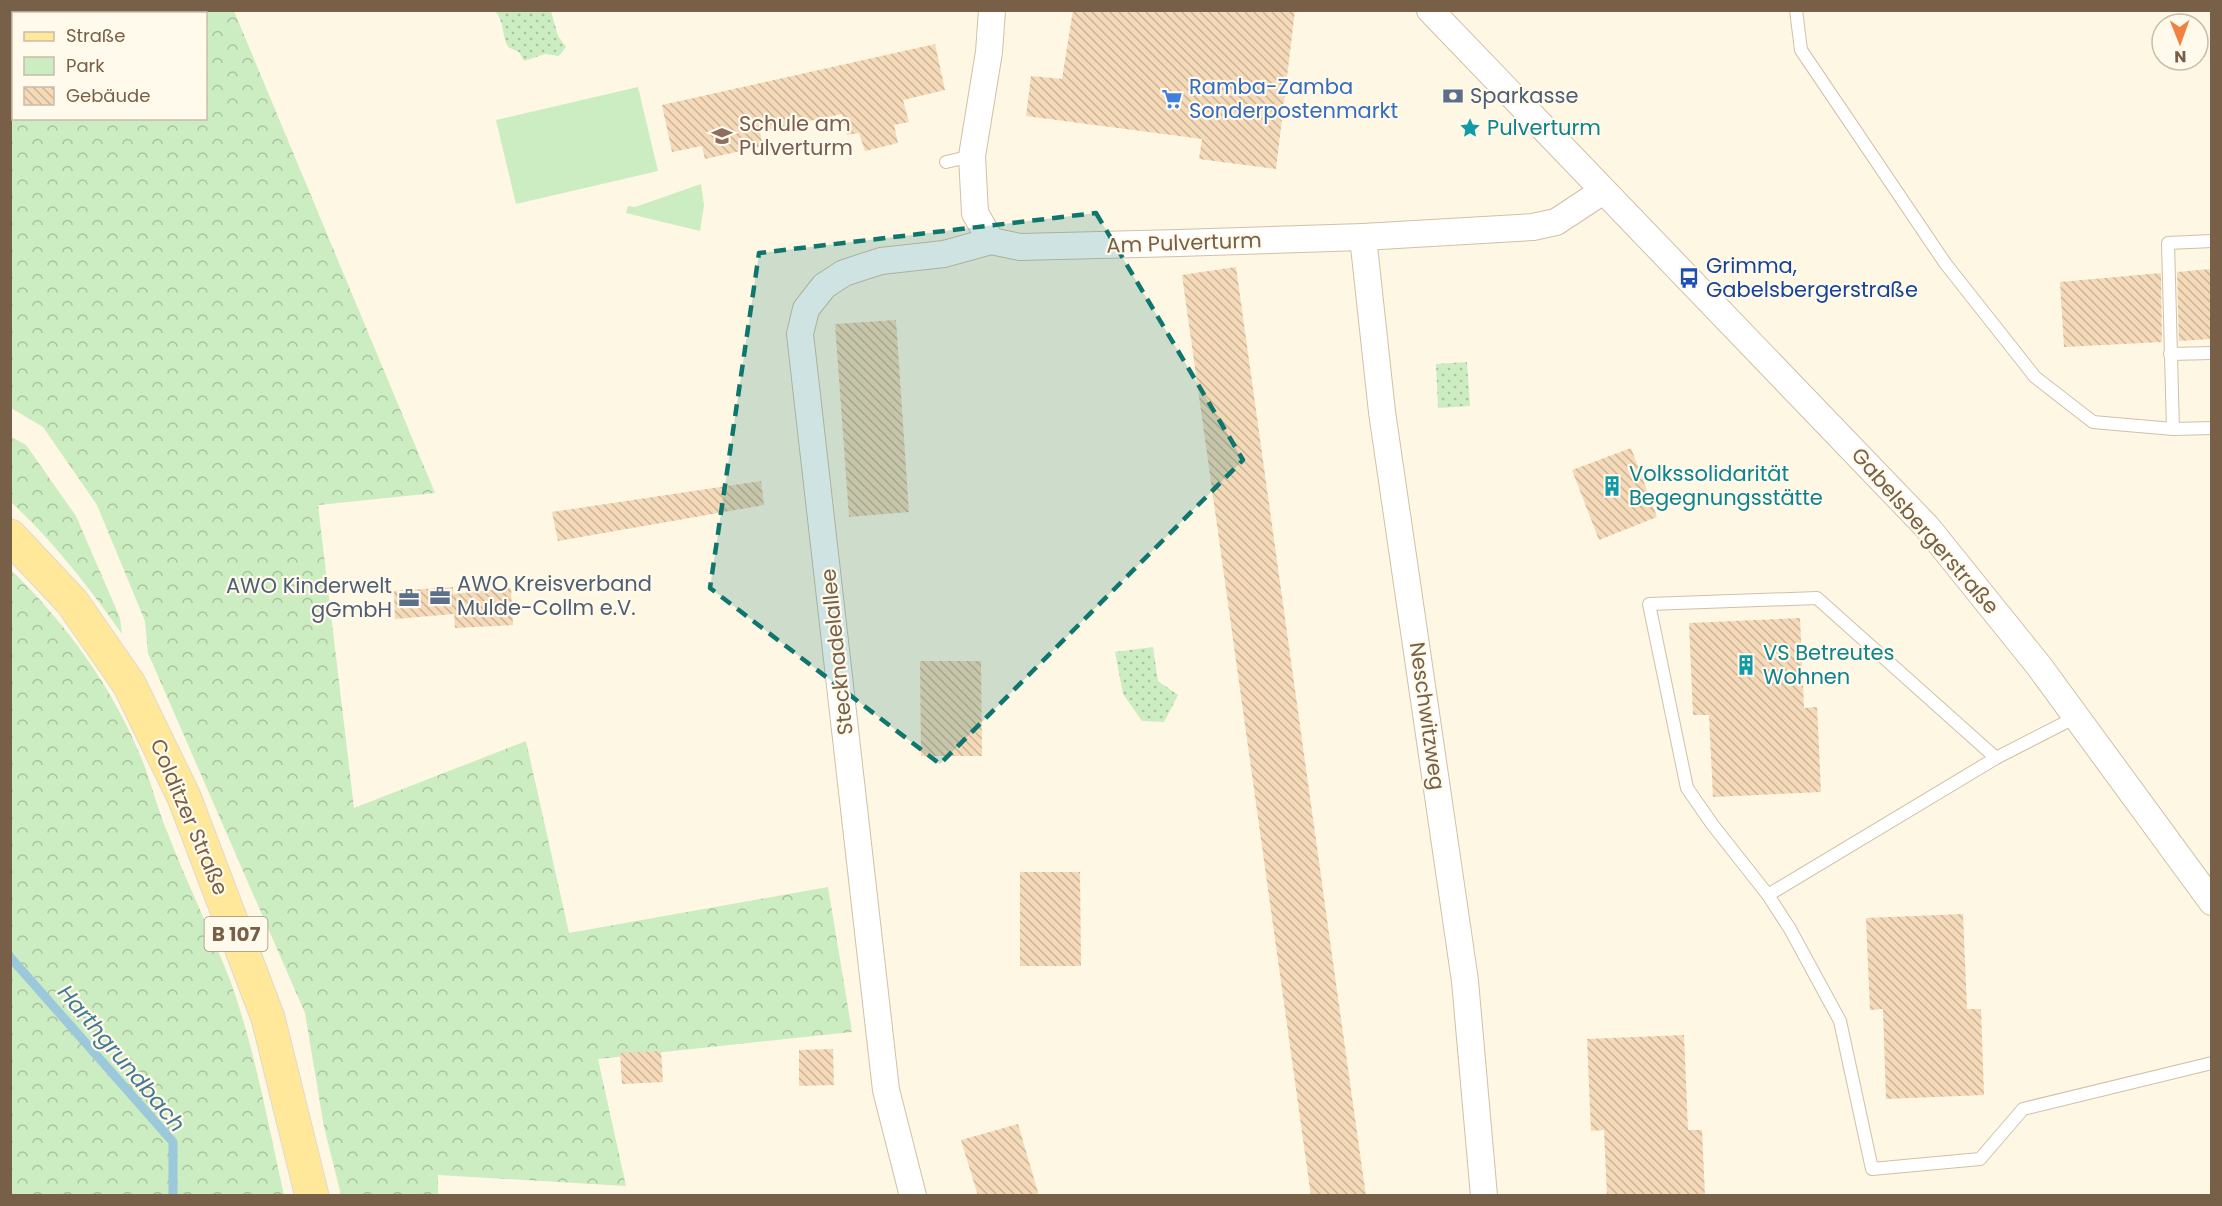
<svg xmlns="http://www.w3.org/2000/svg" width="2222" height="1206" font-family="Poppins,sans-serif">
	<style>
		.green { fill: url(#green-dots) }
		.forest { fill: url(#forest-crowns); fill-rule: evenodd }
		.pitch { fill: #ccecc1 }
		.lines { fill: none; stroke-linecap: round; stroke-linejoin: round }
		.stream { stroke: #9cc8db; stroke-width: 9 }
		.building { fill: url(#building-back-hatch) }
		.lane-casing { stroke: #d0c0a9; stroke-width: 14 }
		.street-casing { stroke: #d0c0a9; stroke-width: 28 }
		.primary-casing { stroke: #ded9d3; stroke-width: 35 }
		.lane { stroke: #fff; stroke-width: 12 }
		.street { stroke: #fff; stroke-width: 26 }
		.primary { stroke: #ffe899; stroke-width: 33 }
		.marked { fill: #0f766e; fill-opacity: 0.2; stroke: #0f766e; stroke-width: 4.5; stroke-dasharray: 12 8; stroke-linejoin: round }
		.labels { text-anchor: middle; stroke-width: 4.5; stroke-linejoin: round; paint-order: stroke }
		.shield { fill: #fffaeb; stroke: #a08e78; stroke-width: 1.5 }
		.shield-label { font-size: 20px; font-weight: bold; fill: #776047 }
		.shop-label { font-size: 21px; fill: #366cbe; stroke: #fffaeb; text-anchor: start }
		.service-label { font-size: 21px; fill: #4e5e75; stroke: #fffaeb; text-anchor: start }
		.education-label { font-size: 21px; fill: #785e54; stroke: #fffaeb; text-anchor: start }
		.culture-label { font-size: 21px; fill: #0d838f; stroke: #fffaeb; text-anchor: start }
		.street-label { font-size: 21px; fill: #776047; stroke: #fffaeb }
		.transit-label { font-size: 21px; fill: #164399; stroke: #fffaeb; text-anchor: start }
		.water-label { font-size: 22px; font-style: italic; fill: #427a94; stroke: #fffaeb }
	</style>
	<defs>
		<pattern id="green-dots" width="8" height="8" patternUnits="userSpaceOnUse" patternTransform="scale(1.5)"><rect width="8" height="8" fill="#ccecc1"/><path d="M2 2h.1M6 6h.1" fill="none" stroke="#aac39f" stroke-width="1.8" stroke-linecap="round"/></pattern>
		<pattern id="forest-crowns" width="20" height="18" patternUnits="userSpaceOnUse" patternTransform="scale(1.5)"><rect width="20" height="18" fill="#ccecc1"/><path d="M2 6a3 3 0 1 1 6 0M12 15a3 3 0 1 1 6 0" fill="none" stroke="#aac39f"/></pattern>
		<pattern id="building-back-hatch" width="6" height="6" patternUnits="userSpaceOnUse" patternTransform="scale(1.5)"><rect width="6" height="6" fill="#f5dab9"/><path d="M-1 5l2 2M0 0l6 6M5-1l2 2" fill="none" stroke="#cbb498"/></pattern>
	</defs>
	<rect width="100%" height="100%" fill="#fef7e3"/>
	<!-- green -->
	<g class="green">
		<path d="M495,11h56l7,25 8,11 -7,9 -14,-2 -21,7 -5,-9 -11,-5c-6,-11 -4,-27 -13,-36z"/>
		<path d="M1467,362l3,44 -32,2 -2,-44z"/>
		<path d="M1153,647l5,34 20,14 -14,27 -22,-1 -19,-27 -8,-42z"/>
	</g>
	<!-- forest -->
	<g class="forest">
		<path d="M10,11h224l201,482 -117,12 36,303 172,-67 43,192 259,-46 24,145 -254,27 28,127 -188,-11v20h-97l-17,-68 -19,-114 -157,-360 -3,-32 -48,-116 -54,-78 -32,-19zM14,14h192v104h-192z"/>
		<path d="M10,436l16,9 50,71 44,102 2,16c-34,-48 -68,-92 -111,-132z"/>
		<path d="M10,569c56,54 104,120 133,193 9,23 15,49 25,72 19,50 43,97 62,146 25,69 38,144 54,215h-273z"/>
	</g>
	<!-- pitch -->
	<g class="pitch">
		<path d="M638,87l20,84 -142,33 -20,-84z"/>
		<path d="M701,184l3,21 -4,26 -74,-18 2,-7 7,1z"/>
	</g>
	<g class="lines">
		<!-- stream -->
		<path class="stream" d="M10,957l163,185v54"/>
	</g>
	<!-- building -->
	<g class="building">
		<path d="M1073,10h222l-19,159 -77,-10 3,-20 -176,-23 5,-40 31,3z"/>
		<path d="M935,44l10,46 -42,10 6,22 -15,3 4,18 -33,8 -6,-18 -12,2 -5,-21 -82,18 3,14 -58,13 -3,-13 -30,6 -10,-47z"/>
		<path d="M1236,267l102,731 28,198h-55l-129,-921z"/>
		<path d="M2211,269v70l-32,2 -2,-69z"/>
		<path d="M2161,273l1,69 -98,5 -4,-65z"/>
		<path d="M896,320l13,192 -60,5 -14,-193z"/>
		<path d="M1631,448l26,69 -58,23 -27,-70z"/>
		<path d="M761,481l3,24 -206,36 -6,-29z"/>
		<path d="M453,587l1,27 -59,5 -1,-28z"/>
		<path d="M511,588l2,37 -58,3 -2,-34z"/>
		<path d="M1800,618l4,90 13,-1 4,85 -108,5 -4,-82h-16l-4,-92z"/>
		<path d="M920,661h61l1,95h-61z"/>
		<path d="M1020,872h60l1,94h-61z"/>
		<path d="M1963,914l4,95h14l3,86 -98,4 -3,-90 -13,1 -4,-92z"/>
		<path d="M1684,1035l4,95h14l3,66h-98l-3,-66 -13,1 -4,-92z"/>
		<path d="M833,1049l1,36 -35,1v-36z"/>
		<path d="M661,1051l2,31 -41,2 -2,-31z"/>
		<path d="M1018,1124l21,72h-61l-17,-56z"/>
	</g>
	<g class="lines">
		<!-- lane casing -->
		<g class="lane-casing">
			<g id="lane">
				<path d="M1796,10l5,40 144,213 90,114 58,45 80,7 39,-1"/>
				<path d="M946,162l26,-6"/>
				<path d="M2170,354l42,-1"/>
				<path d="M2173,429l-5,-186 44,-2"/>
				<path d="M1996,758l-179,-160 -168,6 38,184 25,36 56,71 22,34 50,92 32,148 108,-10 43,-50 189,-46"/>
				<path d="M1768,895l228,-137 80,-41"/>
			</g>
		</g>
		<!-- street casing -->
		<g class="street-casing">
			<g id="street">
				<path d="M1430,10l497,517 112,139 173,236"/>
				<path d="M1363,237l19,175 83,569 19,215"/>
				<path d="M991,241l-16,-28 -3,-57 17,-104 3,-42"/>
				<path d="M913,1196l-27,-106 -86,-756 6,-25 18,-23 20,-13 37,-12 63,-7 47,-13 29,6 159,-4 184,-6 170,-10 23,-5 47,-31"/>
			</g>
		</g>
		<!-- primary casing -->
		<g class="primary-casing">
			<path id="primary" d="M10,536l62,66 57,82 55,113 84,221 44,178"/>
		</g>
		<!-- lane -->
		<use href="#lane" class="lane"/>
		<!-- street -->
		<use href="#street" class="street"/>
		<!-- primary -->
		<use href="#primary" class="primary"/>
	</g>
	<!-- marked area -->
	<path class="marked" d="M1096,213l147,247 -303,304 -230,-176 49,-335z"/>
	<!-- icons -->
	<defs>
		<g id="bank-bare" transform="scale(1.62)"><path d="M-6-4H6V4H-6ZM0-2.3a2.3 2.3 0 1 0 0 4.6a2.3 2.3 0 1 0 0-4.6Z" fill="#5c6f8a" stroke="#fffaeb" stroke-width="2.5" paint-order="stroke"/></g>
		<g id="supermarket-bare" transform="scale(1.62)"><path d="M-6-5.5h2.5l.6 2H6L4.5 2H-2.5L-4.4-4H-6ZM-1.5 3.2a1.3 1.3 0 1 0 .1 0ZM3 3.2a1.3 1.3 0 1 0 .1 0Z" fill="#3f7fe0" stroke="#fffaeb" stroke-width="2.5" paint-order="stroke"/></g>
		<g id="sight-bare" transform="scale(1.62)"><path d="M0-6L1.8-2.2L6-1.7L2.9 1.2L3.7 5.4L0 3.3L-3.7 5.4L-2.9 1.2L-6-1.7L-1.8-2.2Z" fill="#0f9aa8" stroke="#fffaeb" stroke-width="2.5" paint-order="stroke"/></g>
		<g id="school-bare" transform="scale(1.62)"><path d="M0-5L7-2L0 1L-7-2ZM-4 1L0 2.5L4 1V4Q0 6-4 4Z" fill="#8d6e63" stroke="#fffaeb" stroke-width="2.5" paint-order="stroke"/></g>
		<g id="bus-bare" transform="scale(1.62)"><path d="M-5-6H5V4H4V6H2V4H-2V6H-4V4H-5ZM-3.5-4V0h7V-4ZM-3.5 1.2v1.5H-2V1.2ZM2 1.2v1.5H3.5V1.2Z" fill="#1a4fb4" stroke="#fffaeb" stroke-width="2.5" paint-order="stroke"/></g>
		<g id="building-bare" transform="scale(1.62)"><path d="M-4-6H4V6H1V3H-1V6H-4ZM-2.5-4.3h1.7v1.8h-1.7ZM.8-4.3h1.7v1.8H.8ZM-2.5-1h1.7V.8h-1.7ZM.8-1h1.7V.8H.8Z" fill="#0f9aa8" stroke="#fffaeb" stroke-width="2.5" paint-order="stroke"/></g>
		<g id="office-bare" transform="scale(1.62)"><path d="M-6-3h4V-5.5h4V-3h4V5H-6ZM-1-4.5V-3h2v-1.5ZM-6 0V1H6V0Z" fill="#5c6f8a" stroke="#fffaeb" stroke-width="2.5" paint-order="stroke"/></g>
	</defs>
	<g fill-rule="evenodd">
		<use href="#bank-bare" x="1453" y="96"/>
		<use href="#supermarket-bare" x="1172" y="99"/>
		<use href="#sight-bare" x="1470" y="128"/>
		<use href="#school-bare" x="722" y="136"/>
		<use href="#bus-bare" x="1689" y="278"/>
		<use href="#building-bare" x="1612" y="486"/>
		<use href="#office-bare" x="440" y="596"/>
		<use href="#office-bare" x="409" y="598"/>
		<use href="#building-bare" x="1746" y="665"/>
	</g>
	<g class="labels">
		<!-- shield labels -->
		<rect class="shield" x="204.5" y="917" width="63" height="34" rx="4.5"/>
		<g class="shield-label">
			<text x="236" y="941">B 107</text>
		</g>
		<!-- shop labels -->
		<g class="shop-label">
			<text x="1189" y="94">Ramba-Zamba<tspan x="1189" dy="24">Sonderpostenmarkt</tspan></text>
		</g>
		<!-- service labels -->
		<g class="service-label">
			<text x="1470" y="103">Sparkasse</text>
			<text x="457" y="591">AWO Kreisverband<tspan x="457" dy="24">Mulde-Collm e.V.</tspan></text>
			<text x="392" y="593" text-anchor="end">AWO Kinderwelt<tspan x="392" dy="24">gGmbH</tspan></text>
		</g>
		<!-- education labels -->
		<g class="education-label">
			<text x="739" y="131">Schule am<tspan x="739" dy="24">Pulverturm</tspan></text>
		</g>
		<!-- culture labels -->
		<g class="culture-label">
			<text x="1487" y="135">Pulverturm</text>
			<text x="1629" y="481">Volkssolidarität<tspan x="1629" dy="24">Begegnungsstätte</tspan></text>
			<text x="1763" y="660">VS Betreutes<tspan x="1763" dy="24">Wohnen</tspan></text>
		</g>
		<!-- street labels -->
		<g class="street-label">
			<text transform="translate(1184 243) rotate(-2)" y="7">Am Pulverturm</text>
			<text transform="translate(1925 531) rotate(49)" y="7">Gabelsbergerstraße</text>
			<text transform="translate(837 652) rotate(-96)" y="7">Stecknadelallee</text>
			<text transform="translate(1427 716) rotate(82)" y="7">Neschwitzweg</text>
			<text transform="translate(189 817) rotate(67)" y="7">Colditzer Straße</text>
		</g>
		<!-- transit labels -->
		<g class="transit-label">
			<text x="1706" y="273">Grimma,<tspan x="1706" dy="24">Gabelsbergerstraße</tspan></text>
		</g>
		<!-- water labels -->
		<g class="water-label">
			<text transform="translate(122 1058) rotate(50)" y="8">Harthgrundbach</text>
		</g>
	</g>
	<!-- border -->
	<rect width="2222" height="1206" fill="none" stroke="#776047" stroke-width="24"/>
	<!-- legend -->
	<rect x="12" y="12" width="195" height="108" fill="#fffaeb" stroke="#c9bca9" stroke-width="1.5"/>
	<rect x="24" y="32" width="30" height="9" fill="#ffe899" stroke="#c9bca9" stroke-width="1.5"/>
	<text x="66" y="42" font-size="18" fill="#776047">Straße</text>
	<rect x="24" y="57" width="30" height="18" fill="#ccecc1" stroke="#c9bca9" stroke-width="1.5"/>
	<text x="66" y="72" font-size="18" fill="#776047">Park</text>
	<rect x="24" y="87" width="30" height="18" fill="url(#building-back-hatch)" stroke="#c9bca9" stroke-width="1.5"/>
	<text x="66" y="102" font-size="18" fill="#776047">Gebäude</text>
	<!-- north arrow -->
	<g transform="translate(2180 42) rotate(179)"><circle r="28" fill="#fffaeb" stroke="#c9bca9" stroke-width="1.5"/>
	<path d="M0-4.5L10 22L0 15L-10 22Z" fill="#ef8141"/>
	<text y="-9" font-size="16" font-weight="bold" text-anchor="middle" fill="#776047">N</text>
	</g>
</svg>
